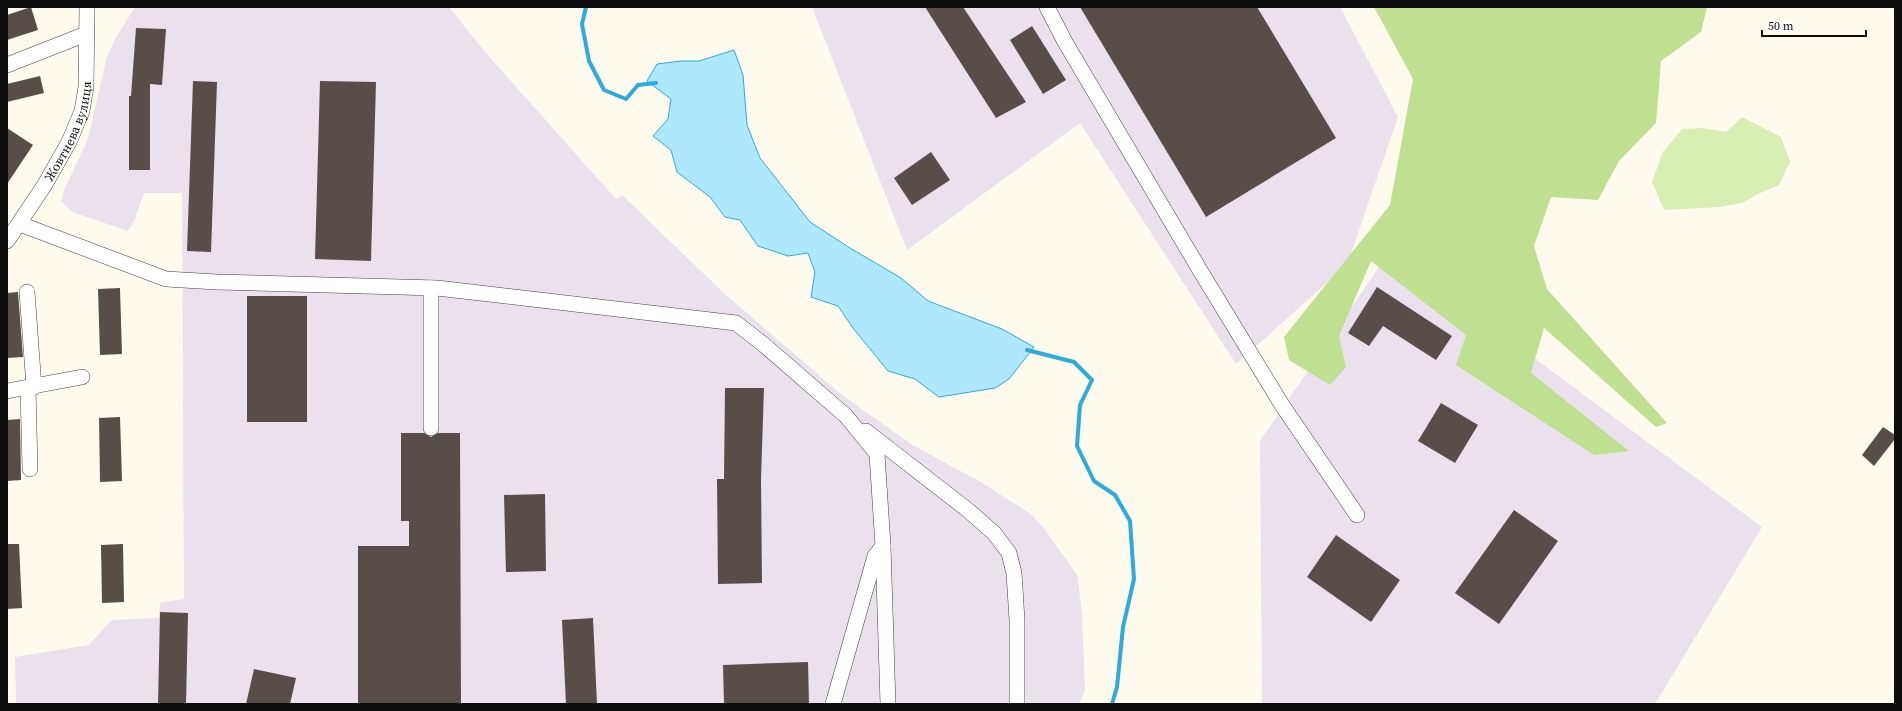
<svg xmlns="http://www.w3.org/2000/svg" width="1902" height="711" font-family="'Source Serif 4',serif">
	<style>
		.industrial { fill: #eae1ed }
		.green { fill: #d9eeb4 }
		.forest { fill: #bfe091 }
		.water { fill: #ade8fc; stroke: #2dabda }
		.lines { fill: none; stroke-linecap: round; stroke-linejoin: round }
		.stream { stroke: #2dabda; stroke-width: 4 }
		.building { fill: #574d49 }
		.minor-casing { stroke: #414141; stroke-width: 16 }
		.minor { stroke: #fff; stroke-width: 15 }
		.labels { text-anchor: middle; stroke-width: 4; stroke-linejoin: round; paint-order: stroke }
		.street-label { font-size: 13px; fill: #0e0e0e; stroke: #fff }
	</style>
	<rect width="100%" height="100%" fill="#fffaee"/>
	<!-- industrial -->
	<g class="industrial">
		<path d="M135,7h314l37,46 130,146 6,-4 105,101 115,99 31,22 41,29 67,36 51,33 14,16 31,44 5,37 3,78 -6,14h-1063l-1,-47 74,-12 23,-25 47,-2 1,-15 24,-4 -2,-406h-38l-10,28 -6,10 -56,-19 -11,-11 3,-11 24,-51 18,-79 9,-21z"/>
		<path d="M812,7h528l58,110 -51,148 -111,99 -156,-241 -173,127z"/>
		<path d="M1390,251l372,276 -107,177h-393l-2,-263z"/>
	</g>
	<!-- green -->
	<path class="green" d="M1742,117l39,20 9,25 -11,23 -21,9 -16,9 -23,4 -55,3 -12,-28 11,-30 19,-23 21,-1 23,4z"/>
	<!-- forest -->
	<path class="forest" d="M1374,7h333l-6,25 -40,29 -5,62 -37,38 -21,39 -47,-3 -17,49 13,43 120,134 -11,4 -112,-99 -13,45 98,78 -35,4 -138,-90 10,-30 -95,-74 -32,75 7,31 -16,18 -41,-25 -5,-23 106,-132 23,-126z"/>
	<!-- water -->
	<path class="water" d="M734,50l9,25 4,50 13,33 50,64 40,26 51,30 27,23 74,28 32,18 -25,32 -14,9 -56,9 -24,-18 -27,-8 -35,-43 -15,-22 -27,-9 4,-25 -7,-19 -20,3 -30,-10 -18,-26 -15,-3 -15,-20 -33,-25 -6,-22 -18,-14 15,-17 3,-20 -24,-18 10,-17 24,-3h18z"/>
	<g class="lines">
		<!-- stream -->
		<g class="stream">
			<path d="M586,7l-4,17 7,37 15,29 22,9 12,-14 18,-2"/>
			<path d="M1027,350l47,12 18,18 -12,25 -3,41 17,35 21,14 15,26 4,58 -11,48 -6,60 -5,17"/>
		</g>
	</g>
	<!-- building -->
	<g class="building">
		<path d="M31,7l7,23 -31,10v-25z"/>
		<path d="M925,7h38l63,95 -30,16z"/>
		<path d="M1080,7h177l79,131 -130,79z"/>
		<path d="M1032,26l34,54 -23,14 -33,-54z"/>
		<path d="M136,28l30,1 -4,56 -12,-1v86h-21v-74h2z"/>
		<path d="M40,76l4,17 -37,9v-18z"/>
		<path d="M193,81l24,1 -6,170 -24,-1z"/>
		<path d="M320,81l56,1 -5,179 -56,-2z"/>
		<path d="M7,128l26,17 -26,39z"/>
		<path d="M931,152l19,28 -38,25 -18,-27z"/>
		<path d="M1377,287l75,49 -16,24 -53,-34 -14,20 -21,-13z"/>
		<path d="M120,288l2,66 -22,1 -2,-66z"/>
		<path d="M18,292l5,65 -16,1v-65z"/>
		<rect x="247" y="296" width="60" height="126"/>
		<path d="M725,388h39l-3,91 1,104 -44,1 -1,-105h7z"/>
		<path d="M1441,403l37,22 -23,38 -37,-22z"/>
		<path d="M120,417l2,64 -22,1 -1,-64z"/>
		<path d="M20,419l1,61 -14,1v-61z"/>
		<path d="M1883,427l12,8v4l-21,27 -12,-11z"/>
		<path d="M401,433h23l7,4 7,-4h22l1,271h-103v-158h51v-25h-8z"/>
		<path d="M545,494l1,77 -40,1 -2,-77z"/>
		<path d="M1514,510l44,31 -59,83 -44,-31z"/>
		<path d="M1336,535l64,45 -29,42 -64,-45z"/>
		<path d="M7,544h12l3,64 -15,1z"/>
		<path d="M123,544l1,58 -22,1 -1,-58z"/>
		<path d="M160,612l28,1 -2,91h-28z"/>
		<path d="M593,618l4,86h-31l-4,-84z"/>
		<path d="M808,662l1,42h-85l-1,-39z"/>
		<path d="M254,669l42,9 -6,26h-44z"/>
	</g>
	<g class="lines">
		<!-- minor casing -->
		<g class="minor-casing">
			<g id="minor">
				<path d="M1047,7l18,35 136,230 81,133 75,110"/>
				<path d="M7,65l79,-31"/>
				<path d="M20,224l146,55 51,3 220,6 299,35 27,21 83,72 31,38 6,92 -8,10 -42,148"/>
				<path id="s1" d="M7,241l37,-55 25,-44 13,-31 4,-24 1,-80"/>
				<path d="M27,292l7,95"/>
				<path d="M28,388l2,81"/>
				<path d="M7,391l75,-14"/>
				<path d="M431,428v-140"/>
				<path d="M866,431l103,80 25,22 15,20 5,20 3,47v84"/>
				<path d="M883,546l5,158"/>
			</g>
		</g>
		<!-- minor -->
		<use href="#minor" class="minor"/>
	</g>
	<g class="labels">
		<!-- street labels -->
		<g class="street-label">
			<text dy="5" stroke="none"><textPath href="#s1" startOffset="127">Жовтнева вулиця</textPath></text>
		</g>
	</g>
	<!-- border -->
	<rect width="1902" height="711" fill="none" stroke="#0e0e0e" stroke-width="16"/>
	<!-- scale -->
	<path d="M1762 30v6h104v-6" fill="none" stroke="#0e0e0e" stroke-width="2"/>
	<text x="1768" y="30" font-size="12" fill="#0e0e0e" stroke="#ffffff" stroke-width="3" paint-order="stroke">50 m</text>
</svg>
